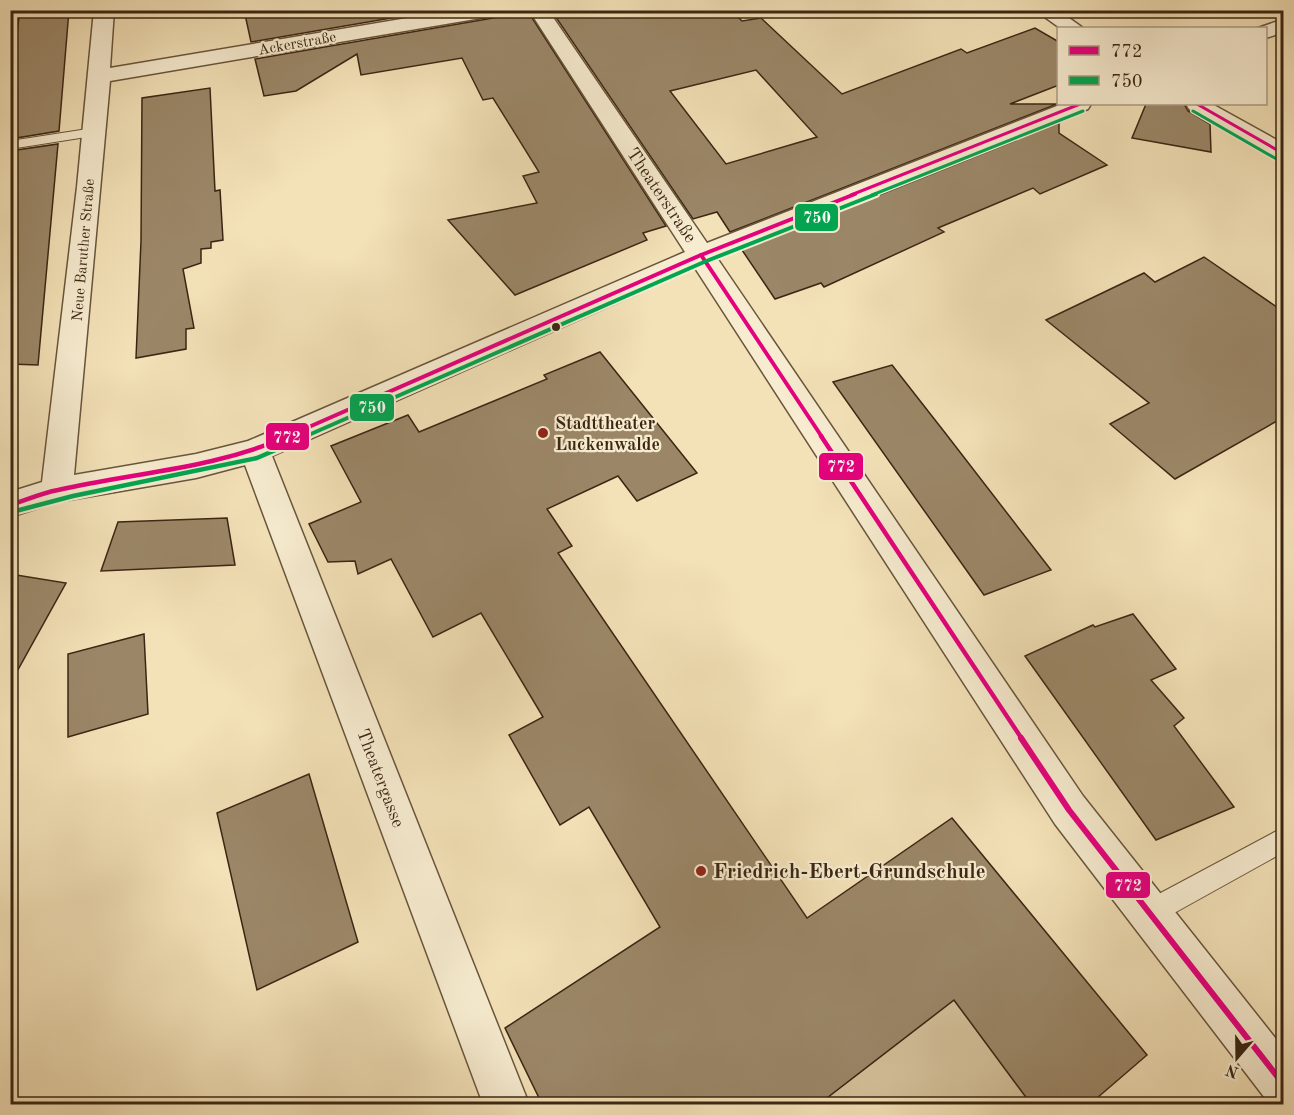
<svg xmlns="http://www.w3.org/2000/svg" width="1294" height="1115" font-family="'Old Standard TT',serif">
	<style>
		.green { fill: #d4c19b; stroke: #887457; stroke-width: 1.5 }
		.building { fill: #9b8768; stroke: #3b2613; stroke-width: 1.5; fill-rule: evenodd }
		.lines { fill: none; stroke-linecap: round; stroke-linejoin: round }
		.service-casing { stroke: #69553c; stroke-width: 2 }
		.minor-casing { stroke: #69553c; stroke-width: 3 }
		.service { fill: #f7ecd0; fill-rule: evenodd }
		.minor { fill: #f7ecd0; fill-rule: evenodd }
		.bus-1-far3-casing { stroke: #f7ecd0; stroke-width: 6 }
		.bus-1-far2-casing { stroke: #f7ecd0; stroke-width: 8 }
		.bus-1-far1-casing { stroke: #f7ecd0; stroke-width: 9 }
		.bus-1-casing { stroke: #f7ecd0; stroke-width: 10 }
		.bus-2-far2-casing { stroke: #f7ecd0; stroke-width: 6 }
		.bus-2-far1-casing { stroke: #f7ecd0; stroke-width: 8 }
		.bus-2-casing { stroke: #f7ecd0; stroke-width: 9 }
		.bus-1-far3 { stroke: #e5007d; stroke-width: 3 }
		.bus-1-far2 { stroke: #e5007d; stroke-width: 4 }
		.bus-1-far1 { stroke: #e5007d; stroke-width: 4.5 }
		.bus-1 { stroke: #e5007d; stroke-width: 6 }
		.bus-2-far2 { stroke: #00a651; stroke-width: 3 }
		.bus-2-far1 { stroke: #00a651; stroke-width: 4 }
		.bus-2 { stroke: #00a651; stroke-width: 4.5 }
		.bus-dot { fill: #3b2613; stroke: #f7ecd0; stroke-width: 2 }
		.poi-dot { fill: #8f2418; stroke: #f7ecd0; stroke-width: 2 }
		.labels { text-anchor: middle; stroke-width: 4.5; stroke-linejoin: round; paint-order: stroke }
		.far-street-label { font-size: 15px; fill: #3b2613; stroke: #f7ecd0 }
		.street-label { font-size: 18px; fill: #3b2613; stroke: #f7ecd0 }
		.poi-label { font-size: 18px; font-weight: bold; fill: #3b2613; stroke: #f7ecd0; text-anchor: start }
		.near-poi-label { font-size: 21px; font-weight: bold; fill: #3b2613; stroke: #f7ecd0; text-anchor: start }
		.line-badge { stroke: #f7ecd0; stroke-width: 2 }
		.badge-label { font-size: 16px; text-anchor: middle; font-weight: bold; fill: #fff }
	</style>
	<rect width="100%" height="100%" fill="#f3e1b7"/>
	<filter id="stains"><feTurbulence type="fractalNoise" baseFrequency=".00333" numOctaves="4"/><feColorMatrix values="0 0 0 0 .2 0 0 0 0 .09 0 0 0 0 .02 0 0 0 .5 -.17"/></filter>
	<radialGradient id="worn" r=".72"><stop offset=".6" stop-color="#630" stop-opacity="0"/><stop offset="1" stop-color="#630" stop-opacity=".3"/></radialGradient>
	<!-- green -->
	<path class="green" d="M954,1000l77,104h-212z"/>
	<!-- building -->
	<g class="building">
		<path d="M20,10h49l-10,121 -49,8v-105l7,-1z"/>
		<path d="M244,10h194l-187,32z"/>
		<path d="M504,10h23l139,216 -23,7 4,7 -132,55 -67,-75 89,-17 -14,-27 16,-4 -46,-74 -10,2 -21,-42 -101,17 -4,-21 -61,37 -32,5 -9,-37 238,-41 8,-2z"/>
		<path d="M551,10h180l11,11 19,-3 81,76 119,-45 6,4 68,-25 24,14v43l-49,19h47l-327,128 -13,-20 -24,7zM756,70l61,67 -91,27 -56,-73z"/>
		<path d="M210,88l5,103 5,-1 3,50 -12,2v6l-10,1v14l-18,6 11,59 -8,1v20l-50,9 5,-117 1,-143z"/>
		<path d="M1146,104h38l4,7 22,13 1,28 -79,-14z"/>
		<path d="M1059,123v10l48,32 -67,29 -7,-6 -95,40 6,4 -120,55 -3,-4 -46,16 -33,-49z"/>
		<path d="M58,144l-20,221 -28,-1v-213z"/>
		<path d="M1204,257l80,55v105l-109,62 -65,-55 39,-21 -103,-83 98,-47 11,9z"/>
		<path d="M600,352l97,121 -60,28 -19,-25 -71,33 25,37 -14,7 249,365 145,-100 195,237 -57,49h-59l-77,-104 -135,104h-277l-37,-76 155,-101 -71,-120 -29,18 -51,-90 34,-18 -62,-104 -48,24 -42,-78 -33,15 -3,-13 -27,1 -19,-38 52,-22 -30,-56 77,-31 11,17 128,-53 -3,-4z"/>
		<path d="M892,365l54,69 105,136 -67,25 -151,-213z"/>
		<path d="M227,518l8,47 -134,6 17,-49z"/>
		<path d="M10,574l56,9 -56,101z"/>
		<path d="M1133,614l43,55 -25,11 33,38 -10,8 60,81 -78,33 -131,-184 68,-31 2,2z"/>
		<path d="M144,634l4,80 -80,23v-83z"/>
		<path d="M309,774l49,168 -101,48 -40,-177z"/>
	</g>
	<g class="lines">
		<!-- service casing -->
		<g class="service-casing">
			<g id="service">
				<path d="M94,128l7,4 -2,3 -89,14v-8z"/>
				<path d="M1284,827v25l-126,70 -9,3 -9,-3 -3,-9 3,-9z"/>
			</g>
		</g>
		<!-- minor casing -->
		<g class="minor-casing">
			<g id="minor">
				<path d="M94,10h20l-4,58 345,-58h47l-2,4 -7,2 -383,65 -36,394 122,-21 52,-13 437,-189 -156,-242h19l159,233 355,-139h29l-3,5 -371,149 366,538 201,253v55l-16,-2 -213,-278 -360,-556 -423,188 257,648h-46l-238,-639 -49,13 -139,24 -47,15v-25l32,-10 35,-295z"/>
				<path d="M1035,10h23l25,18h-23z"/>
				<path d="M1284,19v13l-18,6v-10h-8z"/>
				<path d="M1186,104h26l72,40v17l-8,-2 -87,-50z"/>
			</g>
		</g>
		<!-- service -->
		<use href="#service" class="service"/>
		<!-- minor -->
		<use href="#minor" class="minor"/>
		<!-- bus-1-far3 casing -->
		<g class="bus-1-far3-casing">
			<g id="bus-1-far3">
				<path d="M1197,104l87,50"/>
				<path d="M851,195l229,-91"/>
			</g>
		</g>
		<!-- bus-1-far2 casing -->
		<g class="bus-1-far2-casing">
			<g id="bus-1-far2">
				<path d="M701,255l121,182"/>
				<path d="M286,437l415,-182 154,-61"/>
			</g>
		</g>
		<!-- bus-1-far1 casing -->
		<g class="bus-1-far1-casing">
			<g id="bus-1-far1">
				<path d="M821,436l201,303"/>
				<path d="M10,505c16,-5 32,-12 48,-15 80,-18 155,-21 231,-54"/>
			</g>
		</g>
		<!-- bus-1 casing -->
		<g class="bus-1-casing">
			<path id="bus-1" d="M1021,738l48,72 215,275"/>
		</g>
		<!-- bus-2-far2 casing -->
		<g class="bus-2-far2-casing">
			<g id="bus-2-far2">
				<path d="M1193,111l87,50"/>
				<path d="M872,195l211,-84"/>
			</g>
		</g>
		<!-- bus-2-far1 casing -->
		<g class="bus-2-far1-casing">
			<path id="bus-2-far1" d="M304,437l400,-175 172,-68"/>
		</g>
		<!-- bus-2 casing -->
		<g class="bus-2-casing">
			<path id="bus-2" d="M12,512l61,-16 184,-38 51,-22"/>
		</g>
		<!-- bus-1-far3 -->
		<use href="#bus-1-far3" class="bus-1-far3"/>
		<!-- bus-1-far2 -->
		<use href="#bus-1-far2" class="bus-1-far2"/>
		<!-- bus-1-far1 -->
		<use href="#bus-1-far1" class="bus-1-far1"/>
		<!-- bus-1 -->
		<use href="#bus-1" class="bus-1"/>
		<!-- bus-2-far2 -->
		<use href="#bus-2-far2" class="bus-2-far2"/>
		<!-- bus-2-far1 -->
		<use href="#bus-2-far1" class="bus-2-far1"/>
		<!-- bus-2 -->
		<use href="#bus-2" class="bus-2"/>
	</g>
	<!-- markers -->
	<circle class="bus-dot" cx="556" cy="327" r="5"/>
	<g class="poi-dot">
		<circle cx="543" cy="433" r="6"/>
		<circle cx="701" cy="871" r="6"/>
	</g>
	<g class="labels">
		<!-- far-street labels -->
		<g class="far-street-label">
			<text transform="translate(297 43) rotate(-10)" y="5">Ackerstraße</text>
			<text transform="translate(83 250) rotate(-85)" y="5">Neue Baruther Straße</text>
		</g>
		<!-- street labels -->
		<g class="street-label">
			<text transform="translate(662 195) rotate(56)" y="6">Theaterstraße</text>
			<text transform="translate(381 778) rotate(69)" y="6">Theatergasse</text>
		</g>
		<!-- poi labels -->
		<g class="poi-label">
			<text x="555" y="429">Stadttheater<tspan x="555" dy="21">Luckenwalde</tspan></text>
		</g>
		<!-- near-poi labels -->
		<g class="near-poi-label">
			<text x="713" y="878">Friedrich-Ebert-Grundschule</text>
		</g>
	</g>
	<g class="line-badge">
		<rect x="794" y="203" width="45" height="29" rx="6" fill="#00a651"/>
		<rect x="349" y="393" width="46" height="29" rx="6" fill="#00a651"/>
		<rect x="265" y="422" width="45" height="29" rx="6" fill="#e5007d"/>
		<rect x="818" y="452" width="46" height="29" rx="6" fill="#e5007d"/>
		<rect x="1105" y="871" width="46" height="28" rx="6" fill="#e5007d"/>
	</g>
	<g class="badge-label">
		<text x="817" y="223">750</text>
		<text x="372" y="413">750</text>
		<text x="287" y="443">772</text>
		<text x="841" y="472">772</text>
		<text x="1128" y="891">772</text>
	</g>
	<!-- margin -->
	<rect width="1294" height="1115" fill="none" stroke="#f3e1b7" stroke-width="36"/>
	<rect x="12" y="12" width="1270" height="1091" fill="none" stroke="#3b2613" stroke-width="3"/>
	<rect x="18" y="18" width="1258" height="1079" fill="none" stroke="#3b2613" stroke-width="1.5"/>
	<!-- legend -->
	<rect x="1057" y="27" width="210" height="78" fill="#f7ecd0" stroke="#ac9d84" stroke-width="1.5"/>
	<rect x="1069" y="46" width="30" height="9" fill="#e5007d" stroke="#ac9d84" stroke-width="1.5"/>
	<text x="1111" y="57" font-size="18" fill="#3b2613">772</text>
	<rect x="1069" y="76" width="30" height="9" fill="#00a651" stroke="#ac9d84" stroke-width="1.5"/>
	<text x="1111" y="87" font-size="18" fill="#3b2613">750</text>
	<!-- north arrow -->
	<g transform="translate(1237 1058) rotate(200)" stroke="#f7ecd0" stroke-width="4.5" paint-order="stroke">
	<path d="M0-4.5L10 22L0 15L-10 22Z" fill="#3b2613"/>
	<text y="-9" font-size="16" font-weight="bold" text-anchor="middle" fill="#3b2613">N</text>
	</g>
	<rect width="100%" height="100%" filter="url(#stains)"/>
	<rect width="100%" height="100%" fill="url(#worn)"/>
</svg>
